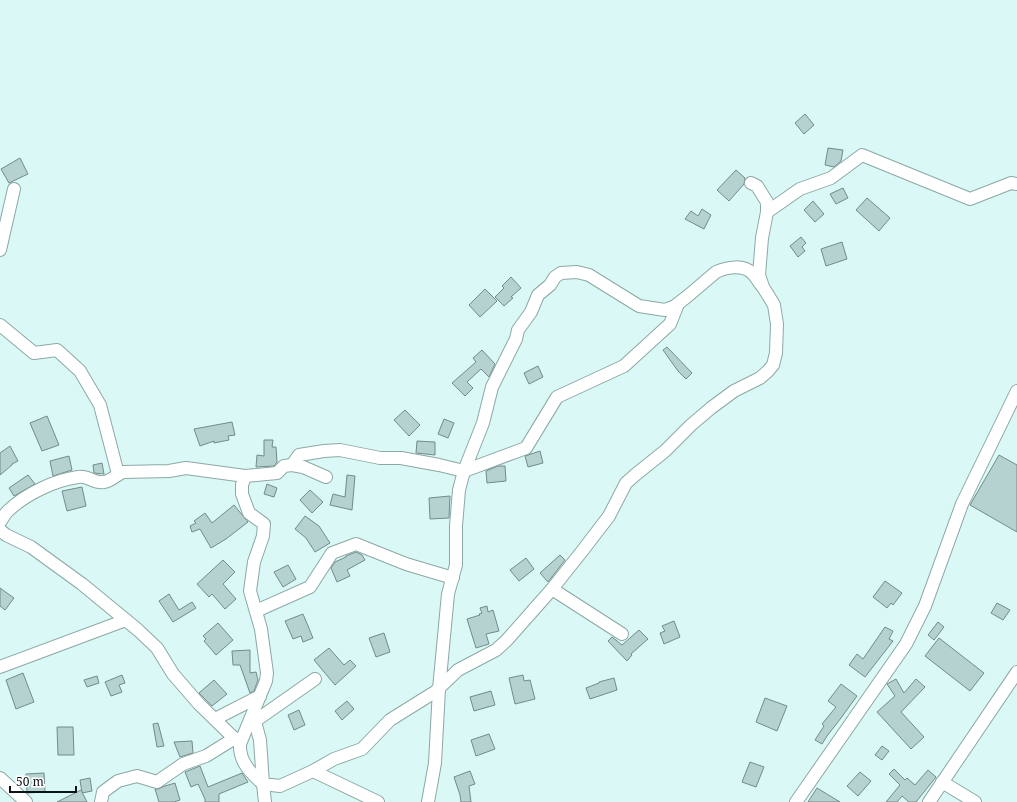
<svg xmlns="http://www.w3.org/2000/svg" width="1017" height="802" font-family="'Noto Serif',serif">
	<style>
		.building { fill: #b5d1d0; stroke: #718c8a }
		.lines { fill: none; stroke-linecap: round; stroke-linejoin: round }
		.minor-casing { stroke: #8ca8a6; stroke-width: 14 }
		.minor { stroke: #fff; stroke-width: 12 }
	</style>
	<rect width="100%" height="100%" fill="#daf8f6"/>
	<!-- building -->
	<g class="building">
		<path d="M805,114l9,11 -10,9 -9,-11z"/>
		<path d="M828,148l15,2 -2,11 -7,6 -9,-2z"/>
		<path d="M20,158l8,16 -19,9 -8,-14z"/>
		<path d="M736,170l9,8 -1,6 -15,17 -12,-11z"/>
		<path d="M843,188l5,10 -12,6 -6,-10z"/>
		<path d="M867,198l23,20 -11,13 -23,-21z"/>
		<path d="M813,201l11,13 -9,8 -11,-12z"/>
		<path d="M702,209l9,6 -7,14 -19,-10 6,-8 7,5z"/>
		<path d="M801,237l5,6 -4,4 3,4 -7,6 -8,-11z"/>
		<path d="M842,242l5,17 -21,7 -5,-17z"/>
		<path d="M511,277l10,11 -10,9 2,1 -9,8 -9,-9 9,-9 -2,-2z"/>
		<path d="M485,289l12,12 -17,16 -11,-12z"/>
		<path d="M667,347l25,26 -6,6 -8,-8 -15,-21z"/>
		<path d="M482,350l13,14 -6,13 -8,-8 -14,13 6,6 -8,8 -13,-13 24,-21 -3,-4z"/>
		<path d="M538,366l5,11 -14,7 -5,-11z"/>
		<path d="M405,410l15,15 -11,11 -15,-16z"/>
		<path d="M47,416l12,29 -17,6 -12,-28z"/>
		<path d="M444,419l10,4 -6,15 -10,-4z"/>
		<path d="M232,422l3,13 -7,1 1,4 -15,3v-2l-14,5 -6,-17z"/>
		<path d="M264,440h9l-1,7h4l1,15 -3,4 -18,1 1,-12 7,1z"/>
		<path d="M417,441l18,1v13l-19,-2z"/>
		<path d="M10,446l8,15 -6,3v1l-12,10v-22z"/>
		<path d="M540,451l3,12 -15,4 -3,-11z"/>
		<path d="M999,455l18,10v67l-47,-27z"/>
		<path d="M69,456l3,14 -19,6 -3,-15z"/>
		<path d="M102,463l2,11 -10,-1 -1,-8z"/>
		<path d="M498,466h7l1,15 -19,2 -1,-12z"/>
		<path d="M28,475l7,9 -21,12 -5,-8z"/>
		<path d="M347,475l8,1 -3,34 -22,-5 3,-11 12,3z"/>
		<path d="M267,484l10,4 -3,9 -10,-3z"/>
		<path d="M82,487l4,19 -19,5 -5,-20z"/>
		<path d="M310,490l13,12 -11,11 -12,-13z"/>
		<path d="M450,496l-1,22 -19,1 -1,-21z"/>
		<path d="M234,505l14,17 -22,17 -15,9 -11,-19 -8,3 -2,-6 6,-3 -2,-2 11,-8 7,10z"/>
		<path d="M305,516l14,10 11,17 -15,9 -9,-14 -11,-9z"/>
		<path d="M356,552l6,3 3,5 -18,10 3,6 -13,6 -6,-14 4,-6 11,-5v-1z"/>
		<path d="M560,555l5,5 -17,22 -8,-9z"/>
		<path d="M526,558l8,11 -15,12 -9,-11z"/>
		<path d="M223,560l12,12 -12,12 13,15 -11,10 -13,-15 -3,3 -12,-13z"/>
		<path d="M288,565l8,14 -13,8 -9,-15z"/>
		<path d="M885,581l17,12 -9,12 -2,-2 -4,5 -14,-11z"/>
		<path d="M0,588l14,10 -9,12 -5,-4z"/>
		<path d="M169,594l10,16 13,-8 4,6 -23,14 -14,-21z"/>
		<path d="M997,603l13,7 -7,10 -12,-7z"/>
		<path d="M487,606l1,6 5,-2 6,21 -13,3 3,10 -13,4 -9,-29 13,-4 -1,-1 3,-1 -2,-5z"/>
		<path d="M303,614l10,24 -10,4 -2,-6 -8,3 -8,-18z"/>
		<path d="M674,621l6,16 -16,7 -4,-11 5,-2 -3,-5z"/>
		<path d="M938,622l6,5 -10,13 -6,-5z"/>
		<path d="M218,623l15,17 -17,15 -12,-14 2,-2 -3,-3z"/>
		<path d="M885,627l8,4 -4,8 4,2 -28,36 -16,-12 8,-11 6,5z"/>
		<path d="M639,630l9,9 -17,15 1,1 -5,6 -19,-20 4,-4 10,8z"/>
		<path d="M384,633l6,19 -14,5 -7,-19z"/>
		<path d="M939,638l45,35 -14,18 -45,-35z"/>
		<path d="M329,648l15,17 6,-5 6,6 -21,19 -21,-25z"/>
		<path d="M250,650v23l6,-1 2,8 -4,11 -4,2 -10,-28h-7l-1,-14z"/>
		<path d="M23,673l11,29 -18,7 -10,-29z"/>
		<path d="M122,675l3,8 -6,2 3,7 -11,4 -6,-14z"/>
		<path d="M523,675l1,6 6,-1 5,19 -20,5 -6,-26z"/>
		<path d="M97,676l2,7 -12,4 -3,-7z"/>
		<path d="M614,678l3,12 -27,9 -4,-11 13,-5v-1z"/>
		<path d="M896,679l8,14 12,-14 9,8 -24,25 23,25 -13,12 -34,-37 18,-16 -8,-12z"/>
		<path d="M214,680l13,14 -15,12 -13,-13z"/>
		<path d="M841,684l16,12 -16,22 -14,18 -5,8 -7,-4 9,-14 -2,-2 14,-17 -8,-6z"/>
		<path d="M491,691l4,14 -21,6 -4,-14z"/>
		<path d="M765,698l22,8 -10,25 -21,-9z"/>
		<path d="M347,701l7,8 -12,11 -7,-9z"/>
		<path d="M299,710l6,15 -11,5 -6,-15z"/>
		<path d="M158,723l6,23 -7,1 -4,-23z"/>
		<path d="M57,727h16l1,28h-16z"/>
		<path d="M489,734l6,15 -19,7 -5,-16z"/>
		<path d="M192,741l1,12 -13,4 -6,-15z"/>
		<path d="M882,746l7,5 -7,9 -7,-5z"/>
		<path d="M750,762l14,5 -8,20 -14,-5z"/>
		<path d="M200,766l8,21 34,-14 6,9 -29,12v8h-14v-3l-7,-15 -7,3 -6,-15z"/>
		<path d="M894,769l11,11 2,-2 8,7 13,-15 8,7 -20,25h-7l-7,-6 -5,6h-11l14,-17 -11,-11z"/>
		<path d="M470,771l5,13 -6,2 2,16h-10l-1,-7 -6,-18z"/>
		<path d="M860,772l11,9 -13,15 -11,-10z"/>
		<path d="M44,773l1,19 -18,1 -1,-19z"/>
		<path d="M90,778l2,13 -10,2 -2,-13z"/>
		<path d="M175,783l5,17 -6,2h-15l-4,-13h3l7,-3z"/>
		<path d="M817,788l23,14h-32z"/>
		<path d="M81,790l6,12h-30z"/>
	</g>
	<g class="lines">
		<!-- minor casing -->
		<g class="minor-casing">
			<g id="minor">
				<path d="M767,212l33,-23 31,-11 31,-23 108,44 41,-16 6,1"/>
				<path d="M0,250l14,-61"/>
				<path d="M0,325l34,28 23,-3 23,21 20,34 18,69"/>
				<path d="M292,465l7,-10 25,-4 16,-1 40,8h21l38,7 25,6 62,-23 31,-51 67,-31 46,-42 8,-20"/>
				<path d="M0,522c3,-4 5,-9 9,-12 17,-16 46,-30 69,-33 10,-2 16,7 26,5 7,-1 12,-7 19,-10l46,-1 17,-3 59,8 32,-3 7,-7 8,-1 11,2 23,10"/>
				<path d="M0,530l6,5 25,12 51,37 56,46 19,18 16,26 26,30 41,40c-1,18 11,29 23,40l2,18"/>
				<path d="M552,589l70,45"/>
				<path d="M256,611l54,-24 22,-34 24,-9 50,20 47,14"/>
				<path d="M0,667l126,-47"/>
				<path d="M253,714l7,26 3,44 17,2 33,-15 21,-12 28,-10 28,-29 32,-20 13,-8 23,-22 38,-20 10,-9 46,-52 31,-39 26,-34 17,-33 9,-8 30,-24 26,-26 20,-17 23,-17 26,-13 8,-7 5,-6 3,-12 1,-29 -3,-19 -11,-18 -4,-12 3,-37 5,-26v-10l-10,-16 -6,-3"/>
				<path d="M215,719l45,-23"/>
				<path d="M255,721l60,-42"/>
				<path d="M240,744l26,-63 1,-8 -6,-44 -11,-38 4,-29 9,-26 1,-12 -15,-11 -7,-19v-9l3,-9"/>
				<path d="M313,771l65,31"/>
				<path d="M0,778l26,24"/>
				<path d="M942,782l33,20"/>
				<path d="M101,802l2,-10 15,-11 19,-5 20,6 26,-18 23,-8 29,-18"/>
				<path d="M428,802l7,-39 4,-74 9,-95 8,-29v-39l3,-36 5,-19 19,-48 9,-36 24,-48 2,-9 13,-18 7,-17 12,-10 5,-8 6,-4 16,-1 12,3 50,31 26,4 10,-4 14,-11 27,-23c11,-5 28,-8 37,2 3,3 5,7 8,11"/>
				<path d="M796,802l110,-158 19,-38 37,-102 55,-113"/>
				<path d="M929,802l88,-130"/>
			</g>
		</g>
		<!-- minor -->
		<use href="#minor" class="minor"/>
	</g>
	<!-- scale -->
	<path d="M10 786v6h66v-6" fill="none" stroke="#0a1414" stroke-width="2"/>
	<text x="16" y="786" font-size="12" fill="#0a1414" stroke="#ffffff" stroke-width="3" paint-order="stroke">50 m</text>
</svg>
